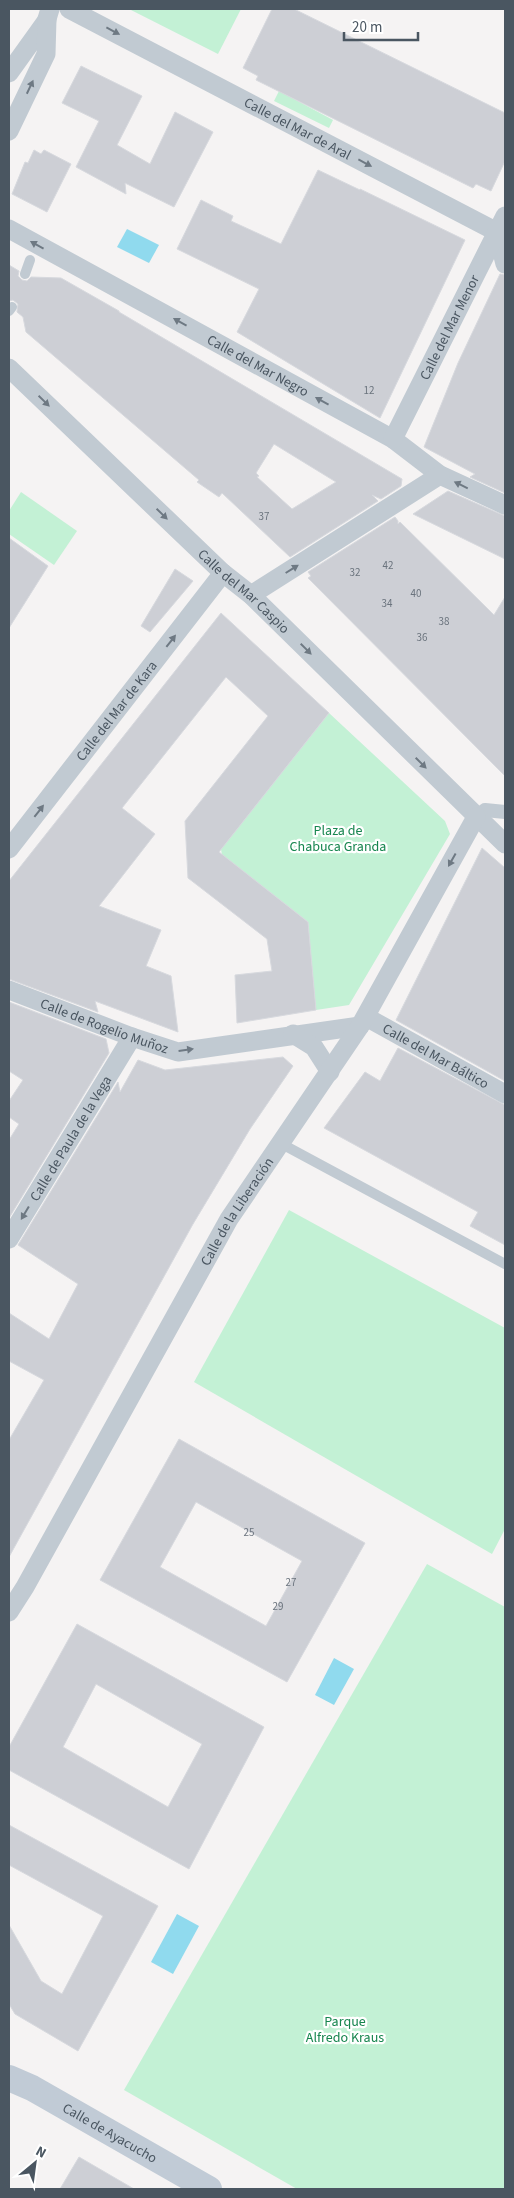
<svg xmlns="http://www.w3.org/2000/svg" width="514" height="2198" font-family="'Source Sans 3',sans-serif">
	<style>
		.green { fill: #c3f1d5 }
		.water { fill: #90daee }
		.building { fill: #cdcfd5; stroke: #d7d9de; fill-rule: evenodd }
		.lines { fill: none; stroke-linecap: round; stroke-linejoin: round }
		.service { stroke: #c1cad2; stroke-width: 10 }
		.pedestrian { stroke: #c1cad2; stroke-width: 14 }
		.minor { stroke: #c1cad2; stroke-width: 19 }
		.secondary { stroke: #c1cbd6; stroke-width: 26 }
		.oneway { fill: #6e7983 }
		.labels { text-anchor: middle; stroke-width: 4.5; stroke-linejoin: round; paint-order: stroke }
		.number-label { font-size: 11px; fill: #6b747e }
		.street-label { font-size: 14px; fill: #4a5661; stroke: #fff }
		.park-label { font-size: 14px; fill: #17864f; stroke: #fff }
	</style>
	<rect width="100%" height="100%" fill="#f5f3f3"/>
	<!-- green -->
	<g class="green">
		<path d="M129,9h112l-23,45z"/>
		<path d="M279,91l54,29 -4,8 -55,-27z"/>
		<path d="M21,492l56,39 -23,34 -45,-31v-23z"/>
		<path d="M329,713l116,108 5,13 -101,171 -33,5 -8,-88 -86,-67 -1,-6z"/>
		<path d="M289,1210l216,118v201l-13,25 -298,-172z"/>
		<path d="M427,1564l78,43v582h-208l-173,-99z"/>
	</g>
	<!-- water -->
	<g class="water">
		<path d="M127,229l32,16 -10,18 -32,-16z"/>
		<path d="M334,1658l20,11 -20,36 -19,-10z"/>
		<path d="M177,1914l22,12 -26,48 -22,-12z"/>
	</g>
	<!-- building -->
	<g class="building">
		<path d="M272,9h22l211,104v48l-14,30 -15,-7 -3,4 -217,-108 2,-4 -15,-8z"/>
		<path d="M81,66l61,30 -25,49 33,19 25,-52 38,20 -39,75 -49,-24 1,11 -50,-27 23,-46 -37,-18z"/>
		<path d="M34,150l7,4 3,-4 27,14 -24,48 -35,-18 13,-32 3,1z"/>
		<path d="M318,170l42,20v-1l105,51 -85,178 -143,-86 22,-43 -82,-40 24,-49 32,16 -2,5 50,23z"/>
		<path d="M9,265l10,6 -1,5 4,4 5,1 4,-4 30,1 58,33v1l283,167 -1,7 -20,13 -9,-4 6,6 -88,56 -68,-64 -3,4 -22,-15 2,-2 -173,-148 -3,-15 -6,-5 1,-8 -5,-4 -4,1zM274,444l62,38 -44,27 -35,-32 2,-1 -3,-3z"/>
		<path d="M500,274l5,1v218l-35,-16 5,-3 -51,-27 34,-84z"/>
		<path d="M448,491l57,25v43l-92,-45z"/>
		<path d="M395,517l3,4v3l2,-2 94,93 11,-18v179l-197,-198 3,-2 -3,-4z"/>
		<path d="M9,538l39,28 -39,62z"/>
		<path d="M175,569l18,12 -43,51 -9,-6z"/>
		<path d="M221,613l108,100 -110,139 89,70 8,88 -79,13 -2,-48 37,-4 -5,-32 -79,-61 -3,-57 83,-105 -42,-39 -104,131 33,26 -56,72 62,24 -15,36 25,10 7,56 -83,-31 3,11 -89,-33v-98z"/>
		<path d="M482,848l23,20v213l-109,-61z"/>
		<path d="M9,1002l97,37 3,14 -100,165v-78l10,-16 -10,-7v-16l14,-21 -14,-9z"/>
		<path d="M398,1048l107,57v140l-35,-19 8,-14 -154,-84 41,-56 15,9z"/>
		<path d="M283,1057l10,9 -43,63 -57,95 -184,333v-117l35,-60 -35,-19v-48l40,26 29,-55 -60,-39 100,-163 2,10 18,-32 27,10z"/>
		<path d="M179,1439l186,104 -78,139 -187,-102zM196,1502l106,59 -36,65 -106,-59z"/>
		<path d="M77,1624l187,103 -75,142 -180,-99v-23zM96,1684l106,60 -34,63 -105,-60z"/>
		<path d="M9,1825l149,81 -80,145 -63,-37 -6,-10v-79l32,56 21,13 41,-78 -94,-51z"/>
		<path d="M79,2157l55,32h-74z"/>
	</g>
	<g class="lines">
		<!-- service -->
		<g class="service">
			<path d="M25,274l5,-14"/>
			<path d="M9,311l3,-4"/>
			<path d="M280,1143l225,121"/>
		</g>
		<!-- pedestrian -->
		<path class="pedestrian" d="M476,817l9,-7 20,2"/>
		<!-- minor -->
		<g class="minor">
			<path id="s1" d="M69,9l428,223 8,32"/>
			<path d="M9,73l38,-53"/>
			<path d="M9,131l37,-77 1,-35 3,-10"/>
			<path id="s2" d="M9,229l384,210 47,36 65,30"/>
			<path id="s3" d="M9,368l214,205 28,22 254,249"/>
			<path id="s4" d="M393,439l112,-223"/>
			<path d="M251,595l189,-120"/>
			<path id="s5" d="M9,849l214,-276"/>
			<path id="s6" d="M9,990l123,47 46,15 182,-26"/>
			<path id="s7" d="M366,1017l139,77"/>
			<path d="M293,1034l21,13 16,25"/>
			<path id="s8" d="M9,1239l123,-202"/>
			<path id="s9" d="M9,1612l16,-25 204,-368 131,-193 116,-209"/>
		</g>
		<!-- secondary -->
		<path class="secondary" id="s10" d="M9,2078l23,10 177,101"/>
	</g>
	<!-- one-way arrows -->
	<defs><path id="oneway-solid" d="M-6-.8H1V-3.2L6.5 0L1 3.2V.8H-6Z" transform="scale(1.25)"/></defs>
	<g class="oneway">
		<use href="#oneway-solid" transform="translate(113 31) rotate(28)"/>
		<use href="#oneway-solid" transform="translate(30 87) rotate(-65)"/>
		<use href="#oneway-solid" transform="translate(365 163) rotate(28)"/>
		<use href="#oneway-solid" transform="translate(37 245) rotate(-151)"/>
		<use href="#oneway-solid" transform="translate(180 322) rotate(-151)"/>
		<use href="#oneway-solid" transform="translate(44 401) rotate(44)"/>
		<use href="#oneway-solid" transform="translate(322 401) rotate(-151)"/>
		<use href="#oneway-solid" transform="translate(461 485) rotate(-154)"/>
		<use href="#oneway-solid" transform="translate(162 514) rotate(44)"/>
		<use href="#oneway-solid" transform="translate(292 569) rotate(-32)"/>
		<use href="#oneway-solid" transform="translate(171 641) rotate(-52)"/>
		<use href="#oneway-solid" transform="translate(306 649) rotate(45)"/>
		<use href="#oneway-solid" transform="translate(421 763) rotate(45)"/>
		<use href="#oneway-solid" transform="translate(39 811) rotate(-52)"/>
		<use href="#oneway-solid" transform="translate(452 860) rotate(119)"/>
		<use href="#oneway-solid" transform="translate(186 1050) rotate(-8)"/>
		<use href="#oneway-solid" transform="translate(25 1213) rotate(121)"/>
	</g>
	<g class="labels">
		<!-- number labels -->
		<g class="number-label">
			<text x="369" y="394">12</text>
			<text x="264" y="520">37</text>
			<text x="388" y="569">42</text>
			<text x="355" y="576">32</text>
			<text x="416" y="597">40</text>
			<text x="387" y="607">34</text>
			<text x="444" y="625">38</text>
			<text x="422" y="641">36</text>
			<text x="249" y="1536">25</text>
			<text x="291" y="1586">27</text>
			<text x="278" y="1610">29</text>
		</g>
		<!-- street labels -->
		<g class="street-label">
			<text dy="5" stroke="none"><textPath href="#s1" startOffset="258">Calle del Mar de Aral</textPath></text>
			<text dy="5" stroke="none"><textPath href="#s4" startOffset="125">Calle del Mar Menor</textPath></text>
			<text dy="5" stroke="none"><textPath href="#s2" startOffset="284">Calle del Mar Negro</textPath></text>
			<text dy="5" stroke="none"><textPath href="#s3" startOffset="324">Calle del Mar Caspio</textPath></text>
			<text dy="5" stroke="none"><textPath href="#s5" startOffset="175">Calle del Mar de Kara</textPath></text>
			<text dy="5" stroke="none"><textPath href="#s6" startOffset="102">Calle de Rogelio Muñoz</textPath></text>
			<text dy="5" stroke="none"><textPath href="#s7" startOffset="80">Calle del Mar Báltico</textPath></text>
			<text dy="5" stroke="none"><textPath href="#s8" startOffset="118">Calle de Paula de la Vega</textPath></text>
			<text dy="5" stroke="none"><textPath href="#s9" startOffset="461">Calle de la Liberación</textPath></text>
			<text dy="5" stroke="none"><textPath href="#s10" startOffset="115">Calle de Ayacucho</textPath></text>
		</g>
		<!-- park labels -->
		<g class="park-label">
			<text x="338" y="835">Plaza de<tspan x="338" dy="16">Chabuca Granda</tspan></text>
			<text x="345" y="2026">Parque<tspan x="345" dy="16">Alfredo Kraus</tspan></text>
		</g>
	</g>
	<!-- border -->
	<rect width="514" height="2198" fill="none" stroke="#4a5661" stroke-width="20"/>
	<!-- north arrow -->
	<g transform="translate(35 2163) rotate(29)" stroke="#ffffff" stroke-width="4" paint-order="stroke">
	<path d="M0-4L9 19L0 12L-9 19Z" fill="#4a5661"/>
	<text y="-8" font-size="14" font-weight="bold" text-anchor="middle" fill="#4a5661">N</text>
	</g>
	<!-- scale -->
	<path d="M344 32v8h74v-8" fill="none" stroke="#4a5661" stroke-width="2.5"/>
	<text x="352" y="32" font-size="15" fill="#4a5661" stroke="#ffffff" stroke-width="4" paint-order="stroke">20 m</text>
</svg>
